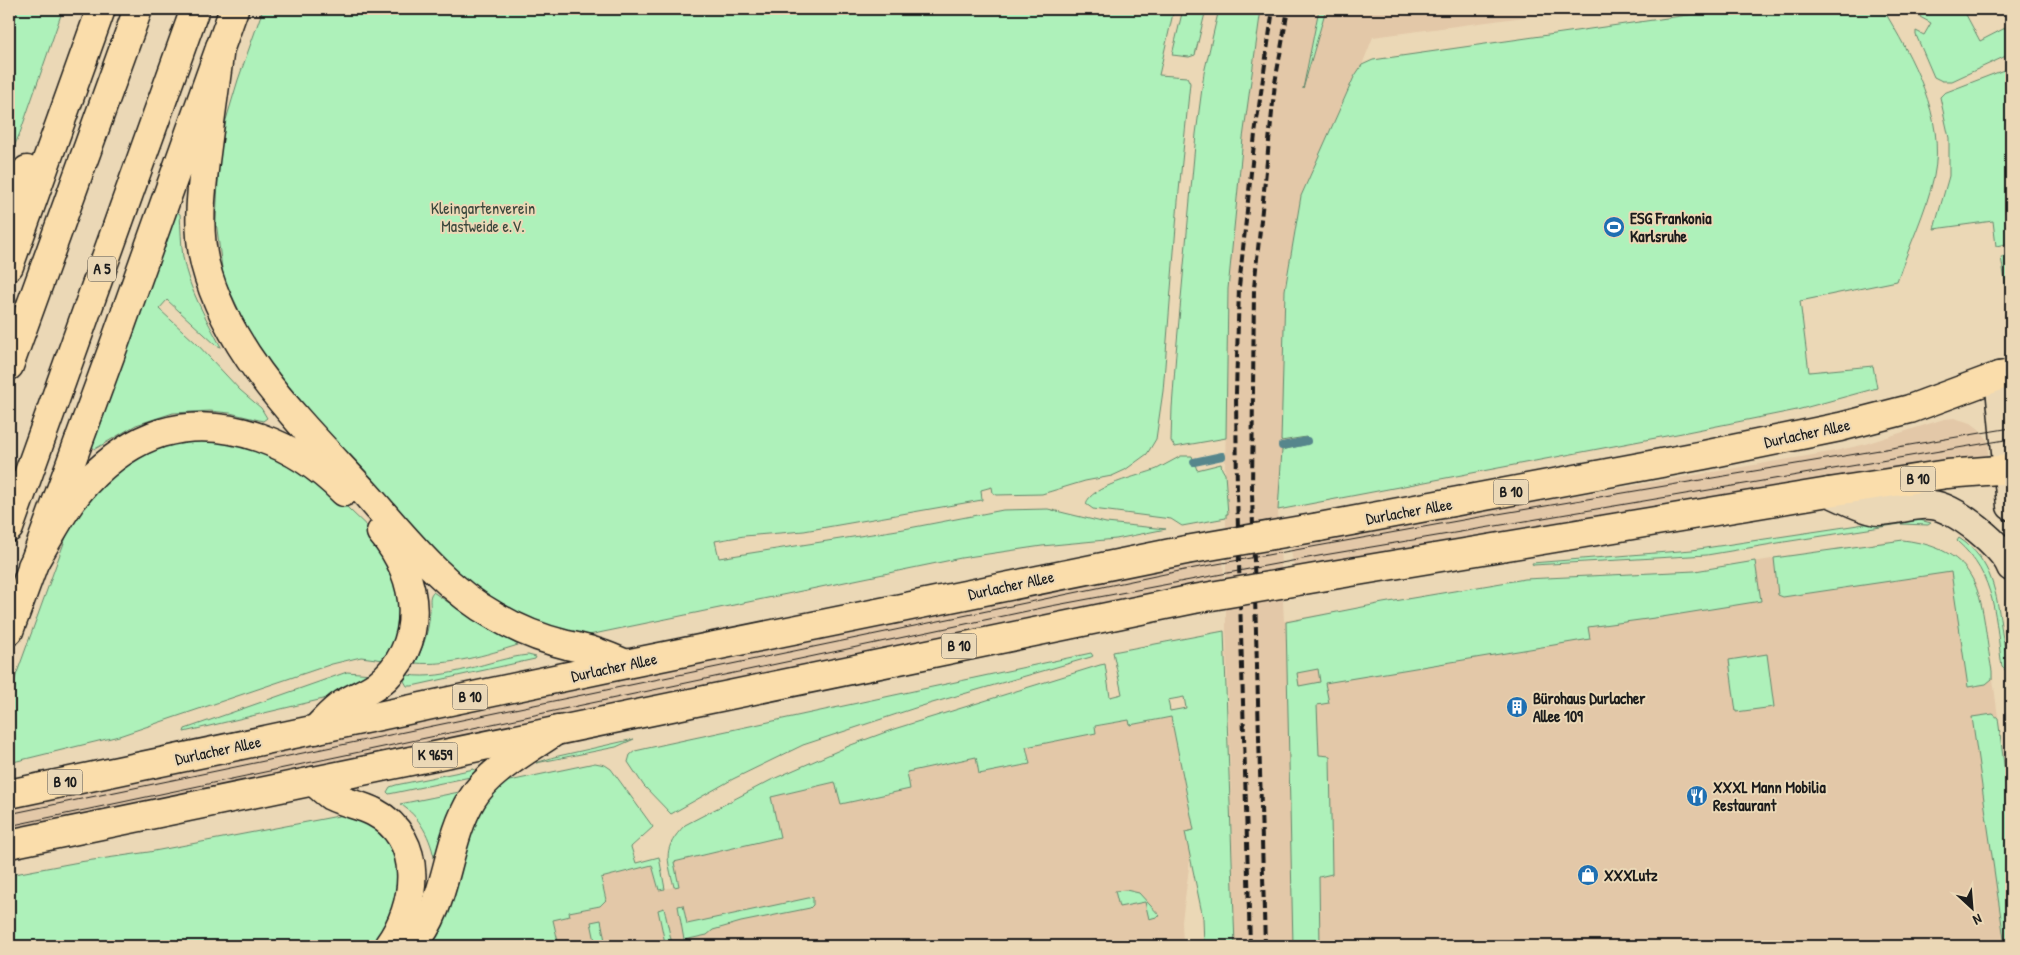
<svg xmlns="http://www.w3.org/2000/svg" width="2020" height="955" font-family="'Patrick Hand',sans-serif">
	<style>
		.built { fill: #e3c8a8 }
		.green { fill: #aef1ba; stroke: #65866b; fill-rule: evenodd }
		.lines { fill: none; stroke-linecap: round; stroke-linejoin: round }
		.stream { stroke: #56868c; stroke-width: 8 }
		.secondary-casing { stroke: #1c1c1c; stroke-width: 31 }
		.primary-casing { stroke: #1c1c1c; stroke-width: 31 }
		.highway-casing { stroke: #1c1c1c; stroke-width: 31 }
		.secondary { stroke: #ebd8b6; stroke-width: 28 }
		.primary { stroke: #faddab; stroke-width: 28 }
		.highway { stroke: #faddab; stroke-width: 28 }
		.tram { stroke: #1c1c1c; stroke-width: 1 }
		.rail { stroke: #1c1c1c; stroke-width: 4; stroke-dasharray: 8 4; stroke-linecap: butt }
		.primary-bridge-casing { stroke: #1c1c1c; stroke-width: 31; stroke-linecap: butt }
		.primary-bridge { stroke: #faddab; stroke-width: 28 }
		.labels { text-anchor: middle; stroke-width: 4; stroke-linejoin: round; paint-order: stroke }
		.shield { fill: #ebd8b6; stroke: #5a544a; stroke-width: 1 }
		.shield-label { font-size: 15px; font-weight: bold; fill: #1c1c1c }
		.park-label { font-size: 16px; fill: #39473c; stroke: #ebd8b6 }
		.poi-label { font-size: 16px; font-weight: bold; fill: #1c1c1c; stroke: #ebd8b6; text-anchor: start }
		.street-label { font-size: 16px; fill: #1c1c1c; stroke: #ebd8b6 }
	</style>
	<rect width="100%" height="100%" fill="#ebd8b6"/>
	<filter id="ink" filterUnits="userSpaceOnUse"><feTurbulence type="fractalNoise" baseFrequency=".02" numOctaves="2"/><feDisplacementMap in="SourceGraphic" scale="10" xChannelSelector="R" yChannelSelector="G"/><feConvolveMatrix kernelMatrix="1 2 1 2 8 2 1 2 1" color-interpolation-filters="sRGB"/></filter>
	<g filter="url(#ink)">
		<!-- built -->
		<g class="built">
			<path d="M1261,9h58l-14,72 21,-72h258l-211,28 -11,28 -8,12 -53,119 -16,94 -3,169 -4,51 6,111 241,-42 170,-8 192,-30 29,1 24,7 15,8 12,12 10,16 3,15 12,71 19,147v128h-776l-9,-314v-118l2,-1 -3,-39 3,-185 15,-151z"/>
			<path d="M1954,418l17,5 8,6 8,10 2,7 -1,10 -3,2 -44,5 -244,37 -403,69 -4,-25 540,-92 32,-7 82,-26z"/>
			<path d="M1223,556l1,24 -243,47 -116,27 -856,179v-25z"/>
			<path d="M1171,717l23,113 -12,91 1,25h-624l-6,-27 16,-3v-4l31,-6 4,-4 2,-5 -5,-19 52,-13 6,25 20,-4 -5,-24 105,-25 -9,-40 66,-15 5,22 69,-15 -3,-17 69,-15 3,17 51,-10 -4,-17 69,-14 -1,-6 35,-7 1,5z"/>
		</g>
		<!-- green -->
		<g class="green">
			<path d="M18,9h45l-43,124 -11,25v-123z"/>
			<path d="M263,9h911l-15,66 28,2 3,6 -12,118 -15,190 -7,48 -9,15 -22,16 -13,6 -27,5 -43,13 -45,1 -4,-2 -1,-6 -11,3 1,10 -178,31 -60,5 -29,5 4,17 185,-29 99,-19 45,-1 58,14 60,6 -50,10 -74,7 -81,12 -377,78 -35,-7 -44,-20 -45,-32 -51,-46 -126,-149 -24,-33 -12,-21 -24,-52 -7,-55 3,-59 7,-42 12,-40z"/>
			<path d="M1183,9h23l-11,46 -6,2 -17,-2z"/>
			<path d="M1219,9h42l-18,129 -15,151 -2,149 -51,9 -4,-6 1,-33 4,-55 20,-219 8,-61z"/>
			<path d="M1319,9h7l-23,80z"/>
			<path d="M1730,9h153c29,48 63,109 51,167 -8,36 -25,70 -37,105l-97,20 9,71 64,-6 4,22 -80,22 -115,23 -404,77 4,-60 26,-6 -2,-7 -25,4 4,-151 16,-94 53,-119 8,-12 11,-5z"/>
			<path d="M1923,9h40l17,32 31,-16v21l-5,10 -54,25h-10l-8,-4 -18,-42v-4l8,4 7,-12 -11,-6z"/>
			<path d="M2009,68l2,2v173l-15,3 -3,-25 -59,8 15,-53v-38l-9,-41 4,-4z"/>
			<path d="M176,211l4,3c1,14 1,29 3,43 5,31 24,63 38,90l-5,-2 -49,-45 -8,9 37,34 44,47 21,18 6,10 -4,3 -33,-8 -20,-2 -37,2 -37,12 -41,24 -4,-3z"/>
			<path d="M2011,256v35l-4,1 -6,-35z"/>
			<path d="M192,438l64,8 69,40 49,47 8,11 21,65 -8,35 -11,16 -23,-3 -29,7 -213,72 -110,27v-68l64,-177 31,-39 41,-27z"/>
			<path d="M1181,456h11l5,14 24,-6 1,5 3,5 3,40h-2v4l-44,8 -11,-7 -78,-10 -7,-5c4,-18 54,-28 71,-35 8,-4 16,-9 24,-13z"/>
			<path d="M1898,519h18l15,4 -3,2 -28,-1 -116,18 -77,13 -174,10 -1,-2 160,-13z"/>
			<path d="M1959,538c34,22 38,58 43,95 2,12 7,26 3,37l-3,-3c-7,-48 -5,-91 -45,-126z"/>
			<path d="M1903,540c86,11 76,63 89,131v8l-6,5 -18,3 -17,-115 -168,25 -5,-2 -4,-37z"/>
			<path d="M1755,561l6,40 -99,16 -74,10 2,12 -265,44 4,20 -12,2 2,50 11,1 2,118 -13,3 1,69h-27l-7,-324 97,-19 142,-24 170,-8zM1318,669l2,13 -21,4 -2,-13z"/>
			<path d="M433,592l31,21 54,32c-32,10 -69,21 -103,18 9,-17 14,-33 15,-52 1,-7 -2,-14 3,-19z"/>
			<path d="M1224,631l11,315h-31l-1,-28 -18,-86 9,-2 -23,-113 -41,8 -1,-5 -34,6 1,7 -70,14 4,17 -51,10 -3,-17 -69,15 3,17 -69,15 -6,-22 -64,15 9,40 -106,25 5,24 -5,1c-7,-30 -12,-38 11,-62l86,-45 80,-35 43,-16 206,-64 5,-1 5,33 12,-3 -9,-42zM1184,697l2,11 -16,3 -2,-11z"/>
			<path d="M1091,653l2,3 -2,1 -176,51 -112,37 -70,34 -62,35 -27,-28 -16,-24 2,-7 5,-4 31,-7z"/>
			<path d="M1767,654l7,53 -38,5 -7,-52z"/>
			<path d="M528,655l8,2 -1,2 -123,27h-5l-3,-5 3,-6c41,6 82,-16 121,-20z"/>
			<path d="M347,672l25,2 -36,22 -152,36 1,-3z"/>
			<path d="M1993,714l5,4 1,8 12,92v128h-6l-33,-229z"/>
			<path d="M634,739l-18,8 -80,16 18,-6z"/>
			<path d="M595,763l10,2 6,4 42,58 -22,20 5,16 23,-6 6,32 -6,1 -7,-25 -51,13 5,22 -6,6 -31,6 1,4 -17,4 6,26h-136l54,-135 23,-28z"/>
			<path d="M474,769l3,4 -2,3 -86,18 -2,-2 3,-5 6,-2z"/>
			<path d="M464,791l-29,71c-4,-23 -15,-46 -35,-58z"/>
			<path d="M349,814l10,1 29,24 11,23 -1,42 -22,42h-367v-71l70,-13 70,-10z"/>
			<path d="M1126,890l13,3 21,23 -11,3 -4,-17 -26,5 -4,-16z"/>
			<path d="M813,897v8l-3,3 -69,14 -28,8 -6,5 -23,5 -6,-34 5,-1 4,19z"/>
			<path d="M664,908l8,36 -21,2 14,-3 -7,-33z"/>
			<path d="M601,920l5,26h-10l-5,-24z"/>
		</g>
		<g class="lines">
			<!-- stream -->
			<g class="stream">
				<path d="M1282,446l25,-5"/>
				<path d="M1194,462l28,-6"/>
			</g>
			<!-- secondary casing -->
			<g class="secondary-casing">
				<g id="secondary">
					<path d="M1999,376l12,130"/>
					<path d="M1829,492c11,5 39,19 50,19 18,0 35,-8 53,-6 23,2 71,41 79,62"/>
				</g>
			</g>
			<!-- primary casing -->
			<g class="primary-casing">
				<g id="primary">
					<path d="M1319,527l385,-72 136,-28 70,-18 89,-33 12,-2"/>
					<path d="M1327,576l502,-84 118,-18 64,-5"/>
					<path d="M9,794l617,-130 560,-114"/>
					<path d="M9,844l1185,-245"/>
				</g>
			</g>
			<!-- highway casing -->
			<g class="highway-casing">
				<g id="highway">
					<path d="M220,47c-4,33 -9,66 -13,99 -5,38 -11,80 -2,118 24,93 100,163 162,231 38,43 77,93 128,121 22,13 47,23 72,29 10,2 19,4 28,7 11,3 21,8 31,12"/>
					<path d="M9,207l18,-37"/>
					<path d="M9,266l92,-257"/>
					<path d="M9,366l129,-357"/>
					<path d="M9,528l186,-519"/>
					<path d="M32,566c17,-28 32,-59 54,-83 20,-21 46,-41 75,-50 66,-19 137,12 183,59"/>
					<path d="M9,631l105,-286 120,-336"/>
					<path d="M315,730c9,-9 18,-20 28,-26 11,-7 23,-11 34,-19 51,-39 43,-108 4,-153"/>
					<path d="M313,781c6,5 12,11 18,15 14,7 30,9 43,16 52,27 43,95 14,134"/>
					<path d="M412,946c37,-41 32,-101 60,-147 17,-29 58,-50 85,-69"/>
				</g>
			</g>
			<!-- secondary -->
			<use href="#secondary" class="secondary"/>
			<!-- primary -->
			<use href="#primary" class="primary"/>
			<!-- highway -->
			<use href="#highway" class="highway"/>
			<!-- tram -->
			<g class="tram">
				<path d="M9,814l1180,-245 285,-51 537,-90"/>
				<path d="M9,826l1042,-220 273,-51 687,-116"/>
			</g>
			<!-- rail -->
			<g class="rail">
				<path d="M1250,946l-13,-453 -1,-100 3,-106 16,-153 18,-125"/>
				<path d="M1265,946l-13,-454 2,-204 21,-205 13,-74"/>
			</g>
			<!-- primary-bridge casing -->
			<g class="primary-bridge-casing">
				<g id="primary-bridge">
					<path d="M1186,550l133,-23"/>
					<path d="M1194,599l133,-23"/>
				</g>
			</g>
			<!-- primary-bridge -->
			<use href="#primary-bridge" class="primary-bridge"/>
		</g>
	</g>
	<!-- icons -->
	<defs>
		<g id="stadium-disc" transform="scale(1.125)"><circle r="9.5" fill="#1f6fb2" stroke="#ebd8b6"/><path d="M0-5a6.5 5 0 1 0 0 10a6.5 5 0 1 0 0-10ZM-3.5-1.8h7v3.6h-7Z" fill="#fff"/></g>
		<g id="building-disc" transform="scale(1.125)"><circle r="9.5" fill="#1f6fb2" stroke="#ebd8b6"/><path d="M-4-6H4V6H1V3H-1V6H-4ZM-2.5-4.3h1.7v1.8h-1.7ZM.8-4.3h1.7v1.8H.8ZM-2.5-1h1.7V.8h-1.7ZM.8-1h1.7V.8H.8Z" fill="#fff"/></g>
		<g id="restaurant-disc" transform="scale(1.125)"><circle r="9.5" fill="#1f6fb2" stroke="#ebd8b6"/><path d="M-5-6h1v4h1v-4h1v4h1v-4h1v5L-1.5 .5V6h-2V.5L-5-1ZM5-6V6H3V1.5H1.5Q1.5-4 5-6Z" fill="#fff"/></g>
		<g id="shop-disc" transform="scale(1.125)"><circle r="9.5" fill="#1f6fb2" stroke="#ebd8b6"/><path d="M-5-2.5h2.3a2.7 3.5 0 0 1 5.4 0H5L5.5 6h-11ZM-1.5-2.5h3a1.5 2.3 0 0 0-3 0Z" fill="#fff"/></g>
	</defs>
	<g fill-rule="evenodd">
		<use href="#stadium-disc" x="1614" y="227"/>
		<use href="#building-disc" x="1517" y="707"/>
		<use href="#restaurant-disc" x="1697" y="796"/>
		<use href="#shop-disc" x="1588" y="875"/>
	</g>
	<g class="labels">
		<!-- shield labels -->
		<g class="shield">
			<rect x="88" y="256.5" width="28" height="25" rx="4"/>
			<rect x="1900.5" y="466.5" width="35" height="25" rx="4"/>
			<rect x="1493.5" y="479.5" width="35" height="25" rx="4"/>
			<rect x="941.5" y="633.5" width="35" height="25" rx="4"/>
			<rect x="452.5" y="684.5" width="35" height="25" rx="4"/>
			<rect x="412.5" y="742.5" width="45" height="25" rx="4"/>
			<rect x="47.5" y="769.5" width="35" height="25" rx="4"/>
		</g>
		<g class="shield-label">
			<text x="102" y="274">A 5</text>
			<text x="1918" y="484">B 10</text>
			<text x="1511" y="497">B 10</text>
			<text x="959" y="651">B 10</text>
			<text x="470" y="702">B 10</text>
			<text x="435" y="760">K 9659</text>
			<text x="65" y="787">B 10</text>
		</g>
		<!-- park labels -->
		<g class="park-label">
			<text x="483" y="214">Kleingartenverein<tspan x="483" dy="18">Mastweide e.V.</tspan></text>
		</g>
		<!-- poi labels -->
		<g class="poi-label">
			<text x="1630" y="224">ESG Frankonia<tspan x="1630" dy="18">Karlsruhe</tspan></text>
			<text x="1533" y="704">Bürohaus Durlacher<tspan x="1533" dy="18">Allee 109</tspan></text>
			<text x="1713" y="793">XXXL Mann Mobilia<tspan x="1713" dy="18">Restaurant</tspan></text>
			<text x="1604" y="881">XXXLutz</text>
		</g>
		<!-- street labels -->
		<g class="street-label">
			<text transform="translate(1807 433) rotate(-12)" y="6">Durlacher Allee</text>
			<text transform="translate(1409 511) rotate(-10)" y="6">Durlacher Allee</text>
			<text transform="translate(1011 585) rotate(-12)" y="6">Durlacher Allee</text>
			<text transform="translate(614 667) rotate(-12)" y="6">Durlacher Allee</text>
			<text transform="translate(218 750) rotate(-12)" y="6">Durlacher Allee</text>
		</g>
	</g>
	<!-- margin -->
	<rect width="2020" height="955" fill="none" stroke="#ebd8b6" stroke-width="30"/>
	<rect x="15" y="15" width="1990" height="925" fill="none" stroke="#1c1c1c" stroke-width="2" filter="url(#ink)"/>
	<!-- north arrow -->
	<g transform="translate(1972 908) rotate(154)" stroke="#ebd8b6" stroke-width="4" paint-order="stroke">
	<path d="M0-4L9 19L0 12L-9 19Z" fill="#1c1c1c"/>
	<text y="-8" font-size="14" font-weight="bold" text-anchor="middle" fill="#1c1c1c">N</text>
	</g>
</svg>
